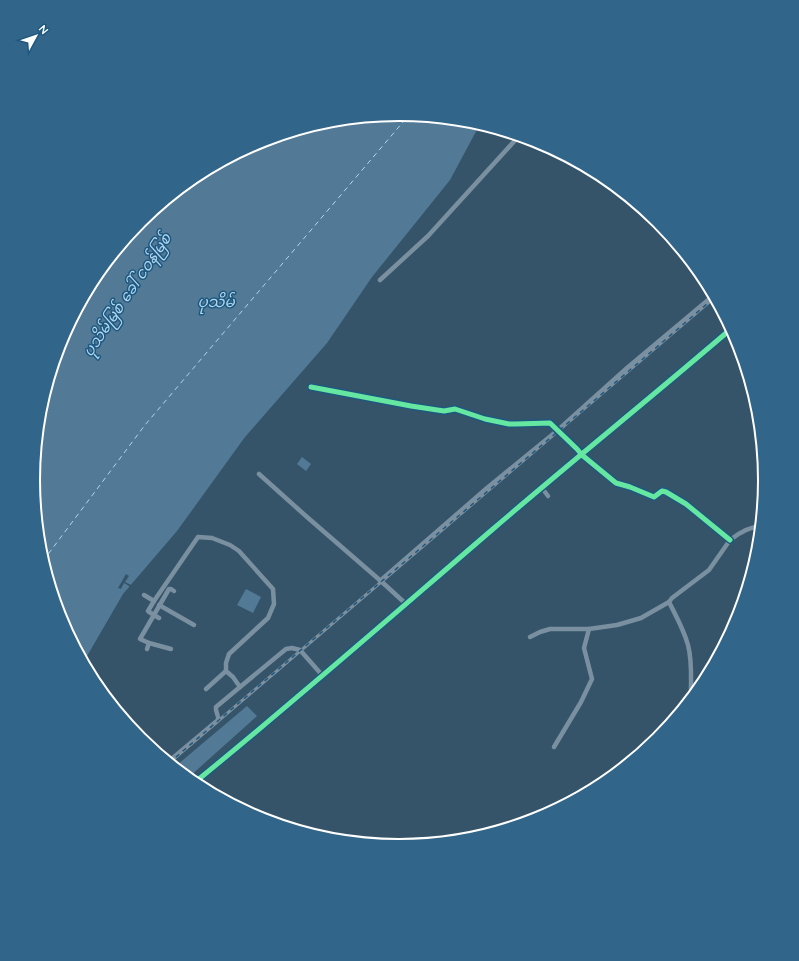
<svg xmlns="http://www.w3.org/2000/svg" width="799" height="961" font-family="Quicksand,'Noto Sans Myanmar',sans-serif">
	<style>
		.water { fill: #527a96 }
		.pier { fill: #355469 }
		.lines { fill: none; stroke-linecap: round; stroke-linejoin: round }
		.ferry { stroke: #aed6f0; stroke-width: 1; stroke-dasharray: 5 4; stroke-linecap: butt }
		.minor { stroke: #7a90a0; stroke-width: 4.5 }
		.rail-casing { stroke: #7c90a0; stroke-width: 3 }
		.rail { stroke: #1f587f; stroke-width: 1.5; stroke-dasharray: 4.5; stroke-linecap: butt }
		.cycleway-casing { stroke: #1f587f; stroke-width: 8 }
		.cycleway { stroke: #66e7a1; stroke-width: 5 }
		.labels { text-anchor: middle; stroke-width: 3; stroke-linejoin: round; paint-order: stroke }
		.water-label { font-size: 15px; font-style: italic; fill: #aed6f0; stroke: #1f587f }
		.rim { fill: none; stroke: #fff; stroke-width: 2 }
	</style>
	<rect width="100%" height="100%" fill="#355469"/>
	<!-- water -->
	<g class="water">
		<path d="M400,114l71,7 9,3 -30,56 -78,97 -45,66 -82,94 -68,94 -54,63 -40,69 -22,-42 -21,-69 -7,-72 7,-71 21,-69 34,-63 46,-56 55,-45 63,-34 69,-21z"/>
		<path d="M302,457l9,7 -5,7 -9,-7z"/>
		<path d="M246,589l15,8 -8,16 -16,-8z"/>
		<path d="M247,706l10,10 -68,61 -12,-12z"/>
	</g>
	<!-- pier -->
	<path class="pier" d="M126,574l3,2 -4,6 8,4 -2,2 -2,-2 -5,-3 -3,6 -3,-1z"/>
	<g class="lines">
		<!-- ferry -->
		<path class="ferry" d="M43,561l102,-136 264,-310"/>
		<!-- minor -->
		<g class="minor">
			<path d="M380,280l48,-44 91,-100"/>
			<path d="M311,387l100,19 33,5 11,-2 30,10 24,5h7l34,-1 27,26 5,6 34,28 14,4 24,10 8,-6 4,1 20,12 44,36"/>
			<path d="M259,474l48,43 75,65 24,22"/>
			<path d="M542,488l6,8"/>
			<path d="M380,581l107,-93 71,-58 69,-62 87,-73"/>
			<path d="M144,595l10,6"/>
			<path d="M669,602c7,14 15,28 19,43 4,15 3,30 3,44"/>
			<path d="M159,605l35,20"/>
			<path d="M159,618l-10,-6 -1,-1 6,-10 44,-64 14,1 18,7 9,6 34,38 1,15 -6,14 -39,36 -3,9v8l7,6 7,10 46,-38 6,-1 8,2 22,25"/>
			<path d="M530,637l10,-5 10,-3h39l28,-4 24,-7 28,-16 3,-4 37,-28 21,-30c10,-8 19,-13 31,-14"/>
			<path d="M147,649l2,-6"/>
			<path d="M171,649l-22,-6 -9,-4 29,-50h2l3,2"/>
			<path d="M206,689l20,-18"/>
			<path d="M554,747l27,-45 11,-23 -8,-31 5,-19"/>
			<path d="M168,762l50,-42c1,-5 -3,-8 -2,-13l24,-20"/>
			<path d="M194,783c101,-82 200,-169 299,-254 79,-68 160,-133 239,-201"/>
		</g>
		<!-- rail casing -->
		<g class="rail-casing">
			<path id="rail" d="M169,763c181,-156 365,-310 546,-466"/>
		</g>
		<!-- rail -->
		<use href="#rail" class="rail"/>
		<!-- cycleway casing -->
		<g class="cycleway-casing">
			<g id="cycleway">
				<path d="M311,387l100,19 33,5 11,-2 30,10 24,5h7l34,-1 27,26 5,6 34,28 14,4 24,10 8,-6 4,1 20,12 44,36"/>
				<path d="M194,783c101,-82 200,-169 299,-254 79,-68 160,-133 239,-201"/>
			</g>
		</g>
		<!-- cycleway -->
		<use href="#cycleway" class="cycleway"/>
	</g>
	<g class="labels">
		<!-- water labels -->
		<g class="water-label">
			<text transform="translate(127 295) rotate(-56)" y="5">ပုသိမ်မြစ် ခေါ် ငဝန်မြစ်</text>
			<text x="216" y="307">ပုသိမ်</text>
		</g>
	</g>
	<!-- crop -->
	<path d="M0 0H799V961H0ZM40 480a359 359 0 1 1 718 0a359 359 0 1 1-718 0Z" fill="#316589" fill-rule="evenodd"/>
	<path class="rim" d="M40 480a359 359 0 1 1 718 0a359 359 0 1 1-718 0Z"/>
	<!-- north arrow -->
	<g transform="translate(36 36) rotate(50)" stroke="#1f587f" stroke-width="3" paint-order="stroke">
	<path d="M0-3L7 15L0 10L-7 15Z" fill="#ffffff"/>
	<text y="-6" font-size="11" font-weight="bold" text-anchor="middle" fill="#ffffff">N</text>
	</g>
</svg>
